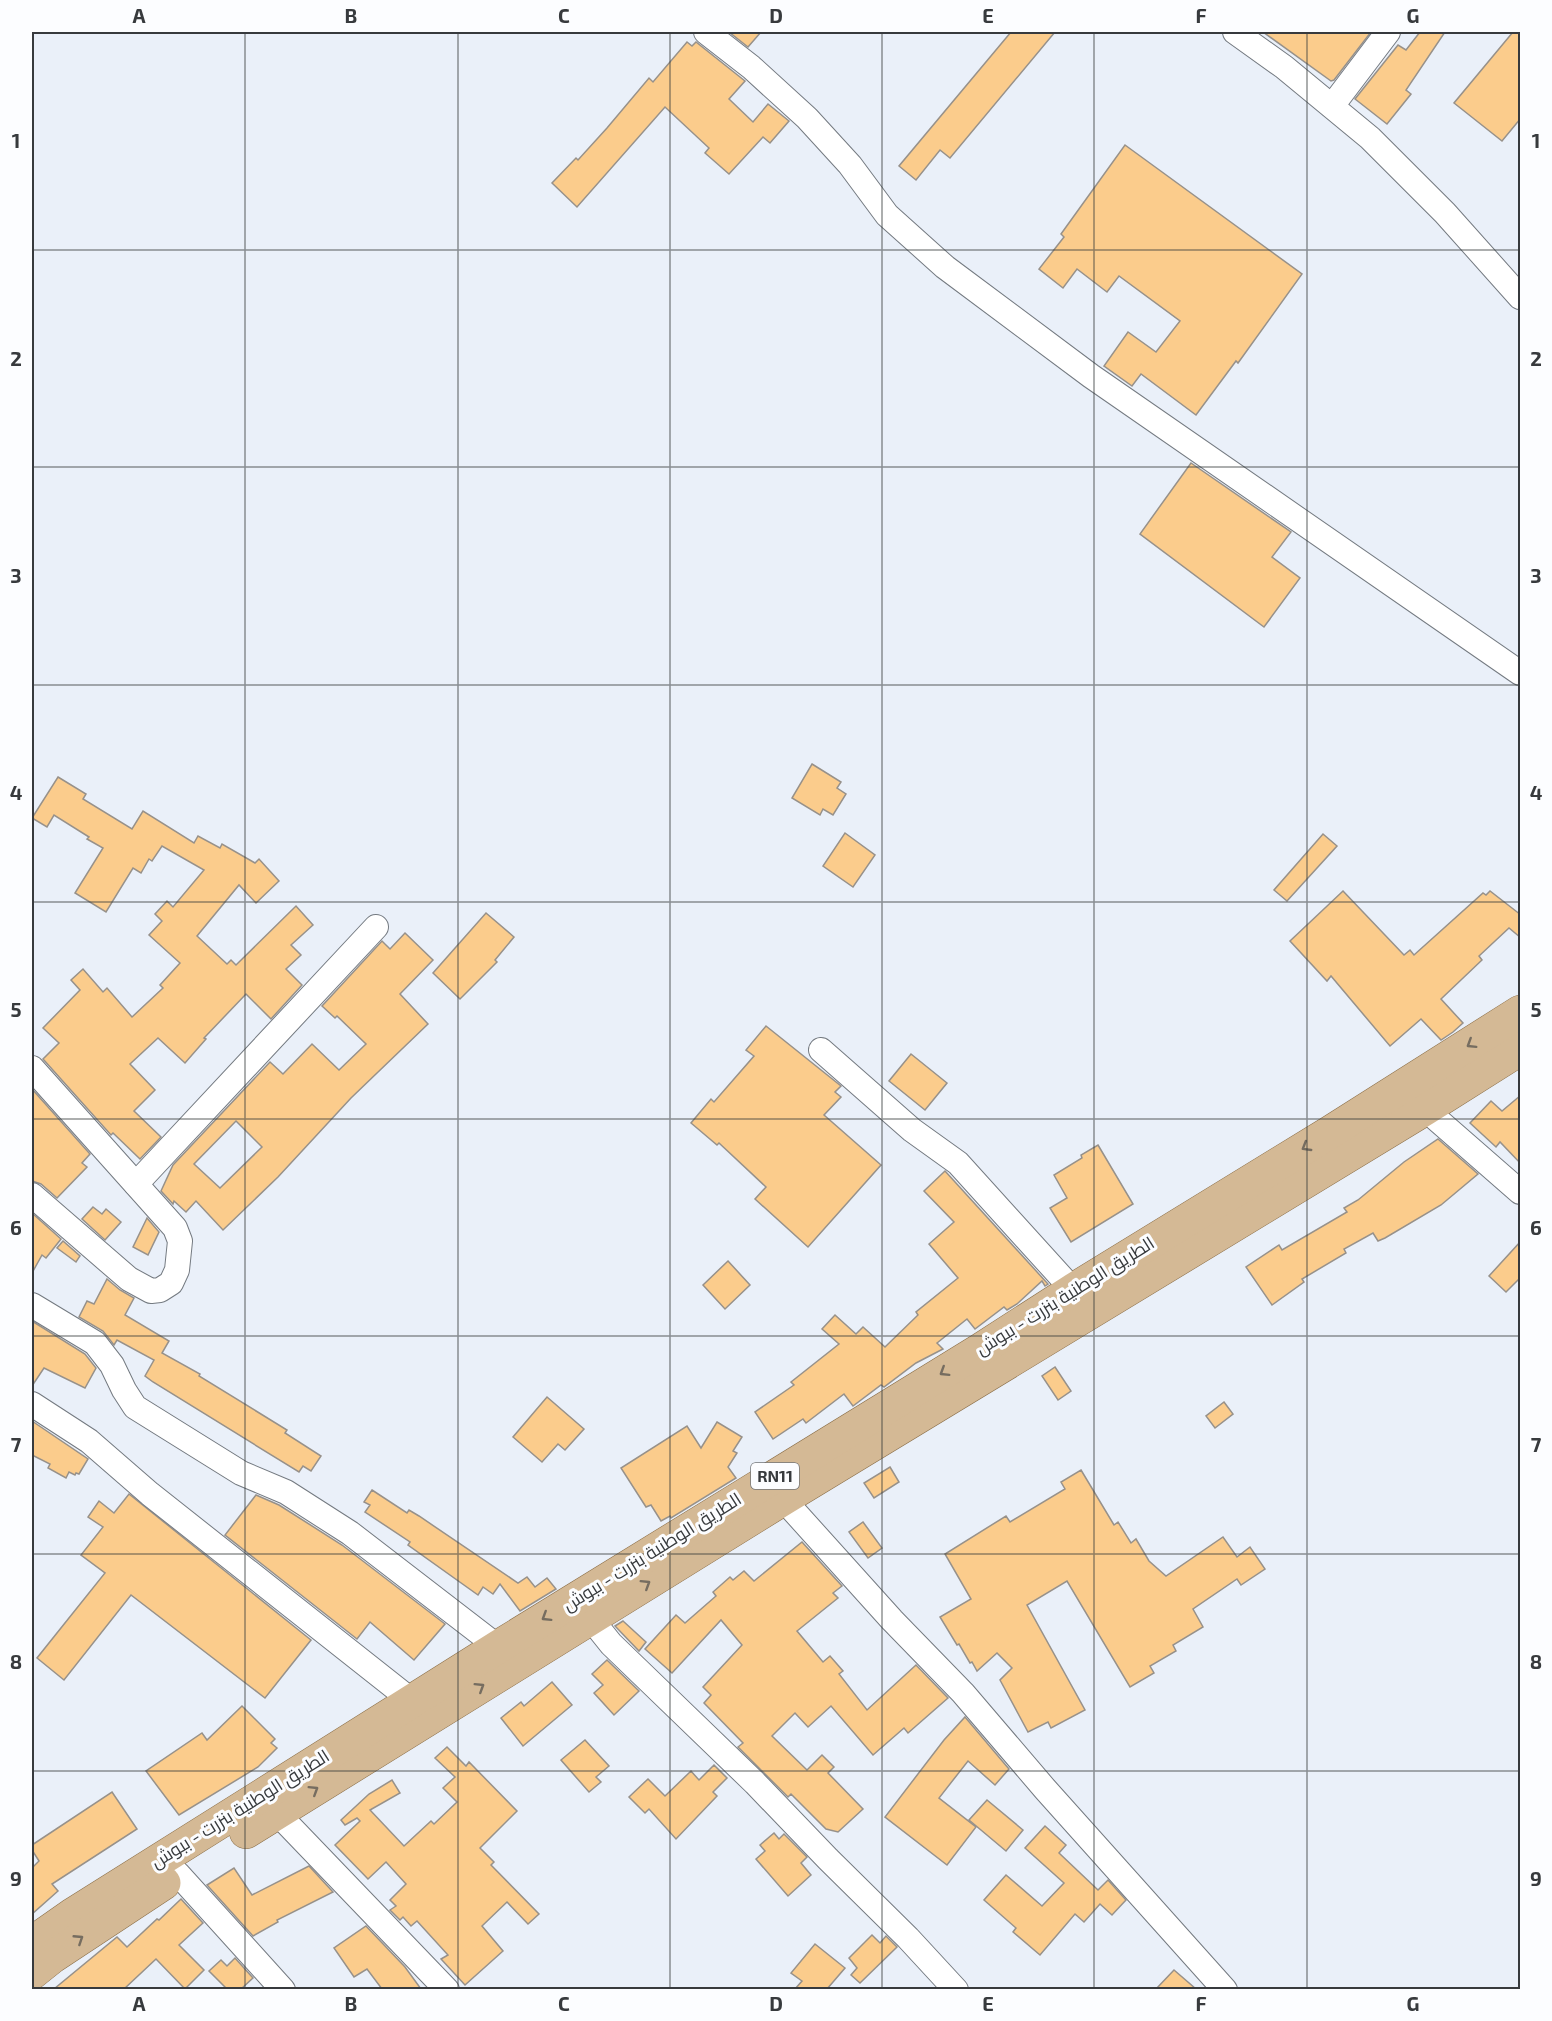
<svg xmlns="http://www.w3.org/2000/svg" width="1552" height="2021" font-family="'Exo 2',Cairo,sans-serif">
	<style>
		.building { fill: #fbcc8c; stroke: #97918a; stroke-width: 1.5; fill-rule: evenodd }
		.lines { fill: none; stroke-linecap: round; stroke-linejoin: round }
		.minor-casing { stroke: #747a81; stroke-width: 26 }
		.primary-casing { stroke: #8a6e48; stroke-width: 34 }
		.minor { stroke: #fff; stroke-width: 24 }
		.primary { stroke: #d4b995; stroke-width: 33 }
		.oneway { stroke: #766d60 }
		.grid { fill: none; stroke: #373a3d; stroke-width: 1.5; stroke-opacity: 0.55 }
		.labels { text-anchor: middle; stroke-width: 6; stroke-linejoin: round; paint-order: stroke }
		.shield { fill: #fcfdff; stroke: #727477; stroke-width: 1.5 }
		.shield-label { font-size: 16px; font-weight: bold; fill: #373a3d }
		.street-label { font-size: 18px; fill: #373a3d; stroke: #fcfdff }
		.neatline { fill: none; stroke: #373a3d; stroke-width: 2 }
		.grid-label { font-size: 20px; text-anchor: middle; font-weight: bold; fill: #373a3d }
	</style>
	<rect width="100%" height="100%" fill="#eaf0f9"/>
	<!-- building -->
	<g class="building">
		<path d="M729,32h32l-13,15z"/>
		<path d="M1011,32h44l-105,126 -10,-8 -24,30 -17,-14z"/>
		<path d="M1263,32h108l-37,48 -3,1z"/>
		<path d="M1420,32h25l-39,58 5,4 -24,30 -32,-25 43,-54 8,5z"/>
		<path d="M1513,32h8v86l-19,23 -48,-38z"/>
		<path d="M687,42l5,4 4,-4 49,39 -16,18 24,23 15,-18 21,17 -19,22 -7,-6 -34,37 -24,-21 4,-5 -44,-41 -88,100 -25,-24 24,-25 2,2 29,-32 42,-50 4,4z"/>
		<path d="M1125,145l177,129 -64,89 -2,-2 -40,54 -55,-41 -9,12 -28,-20 24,-34 28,20 24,-31 -61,-45 -12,16 -30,-23 -14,19 -24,-19 25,-32 -3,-3z"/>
		<path d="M1191,463l100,69 -19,25 28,21 -36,49 -124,-93z"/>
		<path d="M812,764l29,18 -4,6 9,6 -13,21 -10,-6 -3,6 -28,-17z"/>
		<path d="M58,777l28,17 -3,5 49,30 11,-18 51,32 4,-7 22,12 2,-4 33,19 4,-4 20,22 -23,22 -17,-18 -42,51 30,28 4,-4 5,5 60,-59 17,19 -22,20 10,10 -15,14 16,16 -31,34 -25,-25 -42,44 2,1 -21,24 -27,-25 -28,26 25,26 -21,21 27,26 -21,22 -27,-26 -2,2 -68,-76 16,-16 -16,-15 37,-38 -9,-10 12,-11 20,23 4,-4 25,29 31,-29 -3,-3 20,-22 -31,-28 13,-14 -7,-7 12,-13 6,6 31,-37 -42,-24 -10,15 -3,-2 -8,14 -8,-5 -27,44 -31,-19 28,-45 -16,-9 2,-2 -35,-22 -7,12 -15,-9z"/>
		<path d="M845,833l30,22 -22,32 -30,-21z"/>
		<path d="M1323,834l14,12 -50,55 -13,-11z"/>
		<path d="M1343,891l61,64 6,-5 4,5 69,-62 3,2 4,-4 31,24v23l-12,-10 -30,28 3,4 -41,39 22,24 -10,9 -12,8 -20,-21 -31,27 -59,-70 -4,5 -37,-40z"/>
		<path d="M486,913l28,24 -19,23 2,2 -37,37 -27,-26z"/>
		<path d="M405,933l28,27 -33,34 28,30 -77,74 -73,79 -55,53 -27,-29 -10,11 -12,-11 -1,3 -12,-13 12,-26 97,-103 13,12 29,-30 27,26 27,-26 -29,-28 -2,2 -13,-12 60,-65 8,8zM236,1121l26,26 -42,41 -26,-24z"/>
		<path d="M766,1026l75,60 -6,6 6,5 -17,18 57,50 -73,82 -53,-48 11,-12 -47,-44 -2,2 -26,-22 20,-24 3,3 40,-46 -8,-6z"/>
		<path d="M911,1054l36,29 -22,27 -36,-29z"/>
		<path d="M32,1089l58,65 -8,9 5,4 -30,31 -16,-14 -9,-3z"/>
		<path d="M1521,1095v69l-21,-22 -4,5 -26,-24 21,-22 11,10z"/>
		<path d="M1438,1139l40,35 -37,31 -56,33 -7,3 -5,-8 -29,16 2,4 -44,26 2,3 -32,23 -26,-38 33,-22 3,5 65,-38 -3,-4 14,-8 46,-38z"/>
		<path d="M1098,1145l35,59 -62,38 -21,-34 17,-10 -13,-23 28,-17 -1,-3z"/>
		<path d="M945,1171l103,113 -3,2 -3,-5 -25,23 -10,6 -3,-3 -29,22 -8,-10 -30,24 6,6 -27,14 -32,24 -3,-2 -28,21 -9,-12 -38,29 -3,-4 -30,20 -18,-27 39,-27 -3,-3 48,-38 -17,-15 13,-14 21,19 7,-7 22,20 33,-32 -2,-3 42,-34 -29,-34 25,-22 -30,-31z"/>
		<path d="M93,1207l9,7 4,-5 15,13 -16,18 -23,-21z"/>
		<path d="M32,1213l29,26 -15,19 -4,-3 -10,18z"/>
		<path d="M147,1218l12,14 -11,23 -15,-8z"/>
		<path d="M63,1241l17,15 -4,6 -19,-14z"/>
		<path d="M1521,1241v36l-15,15 -17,-16z"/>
		<path d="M728,1261l22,24 -25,24 -22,-24z"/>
		<path d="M107,1279l13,11 14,8 -9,17 44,26 -7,12 38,21 -1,2 88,54 -2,3 36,23 -10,15 -8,-5 -4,6 -146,-90 -8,-6 9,-16 -37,-20 -3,5 -11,-14 -24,-14 8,-16 7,3z"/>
		<path d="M32,1321l53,33 11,14 -11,20 -41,-20 -12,18z"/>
		<path d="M1055,1367l16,24 -13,9 -16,-24z"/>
		<path d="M547,1397l37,32 -19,21 -7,-6 -16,18 -29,-25z"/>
		<path d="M1224,1402l9,12 -18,14 -9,-12z"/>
		<path d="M32,1421l56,38 -9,15 -3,-1 -1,2 -6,-3 -3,6 -18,-10 2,-4 -18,-9z"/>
		<path d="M717,1422l25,15 -9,14 4,2 -9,14 8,11 -65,40 -1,-2 -9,5 -10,-16 -5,2 -25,-39 66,-42 14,22z"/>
		<path d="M890,1467l9,15 -25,16 -10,-15z"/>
		<path d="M1081,1470l33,55 4,-3 13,21 5,-4 13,22 17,15 57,-39 14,20 13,-10 15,22 -24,16 -4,-6 -44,30 10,18 -30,18 3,6 -26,15 4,7 -24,14 -63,-106 -40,24 58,105 -34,18 -3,-6 -20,10 -28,-52 12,-12 -15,-15 -20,18 -5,-9 -2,1 -11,-19 -2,1 -17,-28 31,-18 -26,-45 61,-38 4,6 55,-33 -4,-7z"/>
		<path d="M372,1490l35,23 2,-3 10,6 99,67 9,-6 8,10 12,-9 9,11 -36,22 -20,-27 -7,10 -10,-7 -5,8 -70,-50 2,-3 -45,-30 5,-7 -6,-3z"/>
		<path d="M129,1494l182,146 -46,58 -134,-103 -67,85 -27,-22 68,-85 -24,-18 22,-28 -15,-10 11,-16 15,12z"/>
		<path d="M256,1495l23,10 63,40 103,79 -31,36 -44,-38 -13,17 -132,-104z"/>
		<path d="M863,1522l19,26 -14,10 -19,-26z"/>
		<path d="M802,1542l40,44 -9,7 5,5 -41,33 26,31 7,-6 13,15 -4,3 28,36 49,-45 32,33 -40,35 -4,-5 -31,27 -42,-49 -23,21 -13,-14 -23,23 35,34 15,-15 12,12 -6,6 35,36 -25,23 -12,-3 -35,-35 -3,3 -50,-50 5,-4 -39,-40 7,-8 -8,-8 39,-42 -21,-25 -49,53 -27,-24 31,-34 9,8 31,-27 -3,-4 17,-15 3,3 11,-9 10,10z"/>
		<path d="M623,1621l23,21 -7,9 -24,-25z"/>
		<path d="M607,1660l32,31 -25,24 -20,-22 9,-8 -11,-11z"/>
		<path d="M552,1682l20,23 -49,41 -22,-28 20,-16 3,4z"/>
		<path d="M242,1706l33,33 -4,4 6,5 -19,19 -79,48 -33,-44 56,-38 5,7z"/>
		<path d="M965,1717l44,52 -14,16 -27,-24 -29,37 37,29 -29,38 -62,-48 59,-77z"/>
		<path d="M585,1740l24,26 -13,11 5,5 -12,10 -28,-32z"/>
		<path d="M447,1747l19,19 3,-4 48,49 -37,37 14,14 -3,3 48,49 -11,10 -21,-22 -25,24 21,25 -38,34 -24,-26 7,-4 -31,-34 -6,5 -8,-9 -3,3 -10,-10 6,-4 -6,-6 16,-16 -20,-22 -18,17 -33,-34 25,-24 -3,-3 -12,7 -4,-5 28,-26 23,-14 8,13 -30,17 34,36 27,-25 3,3 23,-22 -14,-14 12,-11 -20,-19z"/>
		<path d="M714,1765l13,13 -14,14 4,4 -41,43 -27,-30 -4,4 -16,-16 19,-18 17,17 26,-25 8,9z"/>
		<path d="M112,1792l25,37 -85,55 6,7 -26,23v-46l7,-7 -7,-11v-5z"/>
		<path d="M987,1800l36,30 -17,21 -37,-31z"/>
		<path d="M1045,1826l21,19 -7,8 39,37 10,-10 18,20 -14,15 -12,-11 -16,18 -9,-8 -35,41 -27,-23 3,-4 -32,-28 22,-25 36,31 22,-23 -39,-35z"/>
		<path d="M774,1833l5,6 5,-5 23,23 -6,6 10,12 -23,21 -32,-37 9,-8 -5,-6z"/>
		<path d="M309,1866l24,26 -56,28 1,2 -25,14 -46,-51 27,-17 18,27z"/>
		<path d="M181,1899l22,24 -24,22 25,25 -19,19 -29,-30 -32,30h-70l63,-52 10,10 30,-28 2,1z"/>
		<path d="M366,1926l39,41 16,22h-39l-15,-20 -13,8 -20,-29z"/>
		<path d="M872,1935l8,8 6,-7 11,11 -37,36 -9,-8 6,-7 -8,-10z"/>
		<path d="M815,1944l30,24 -18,21h-32l7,-8 -11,-8z"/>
		<path d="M235,1958l18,20 -12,11h-14l-18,-18 12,-11 6,6z"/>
		<path d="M1174,1970l22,19h-40z"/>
	</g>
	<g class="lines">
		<!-- minor casing -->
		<g class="minor-casing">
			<g id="minor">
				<path d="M706,32l45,35 56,51 43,47 37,50 58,52 146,109 429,297"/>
				<path d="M1235,32l49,35 86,71 75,75 75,84"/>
				<path d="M1332,106l56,-74"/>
				<path d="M821,1050l91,80 46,33 115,127"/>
				<path d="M32,1068l143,160 5,13 -3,29 -6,13 -11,7 -9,1 -22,-12 -97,-84"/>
				<path d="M1425,1109l95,83"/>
				<path d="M136,1184l240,-257"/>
				<path d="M32,1305l63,38 17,22 12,25 11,17 106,66 45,19 64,41 148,114"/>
				<path d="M32,1404l57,37 61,53 262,207"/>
				<path d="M783,1499l109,121 71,73 82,96 180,201"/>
				<path d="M591,1619l20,25 144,139 73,76 80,79 48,52"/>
				<path d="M277,1813l170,177"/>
				<path d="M178,1874l105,116"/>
			</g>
		</g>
		<!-- primary casing -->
		<g class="primary-casing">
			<g id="primary">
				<path d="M246,1832l537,-333 642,-390 95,-60"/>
				<path d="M32,1943l40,-28 426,-268 482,-297 93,-60 256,-157 191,-121"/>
				<path d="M32,1973l20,-16 112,-74"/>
			</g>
		</g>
		<!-- minor -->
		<use href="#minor" class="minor"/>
		<!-- primary -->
		<use href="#primary" class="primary"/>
	</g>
	<!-- one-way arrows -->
	<defs><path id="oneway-chevron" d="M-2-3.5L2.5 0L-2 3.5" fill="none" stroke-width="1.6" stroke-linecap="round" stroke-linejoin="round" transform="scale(1.5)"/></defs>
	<g class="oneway">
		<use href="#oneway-chevron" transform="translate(1471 1044) rotate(148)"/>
		<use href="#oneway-chevron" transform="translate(1306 1147) rotate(149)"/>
		<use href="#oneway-chevron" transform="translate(944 1372) rotate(148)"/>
		<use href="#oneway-chevron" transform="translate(646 1584) rotate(-32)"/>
		<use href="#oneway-chevron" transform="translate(546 1617) rotate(148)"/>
		<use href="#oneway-chevron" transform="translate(480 1687) rotate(-32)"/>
		<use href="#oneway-chevron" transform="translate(314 1790) rotate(-32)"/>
		<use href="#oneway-chevron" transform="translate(79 1939) rotate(-33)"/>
	</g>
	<!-- grid -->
	<path class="grid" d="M245,32v1958M458,32v1958M670,32v1958M882,32v1958M1094,32v1958M1307,32v1958M32,250h1488M32,467h1488M32,685h1488M32,902h1488M32,1119h1488M32,1336h1488M32,1554h1488M32,1771h1488"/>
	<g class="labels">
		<!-- shield labels -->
		<rect class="shield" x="751" y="1463" width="48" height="26" rx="4.5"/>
		<g class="shield-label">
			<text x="775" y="1482">RN11</text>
		</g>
		<!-- street labels -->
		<g class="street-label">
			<text transform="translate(1065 1296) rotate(-32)" y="6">الطريق الوطنية بنزرت - ببوش</text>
			<text transform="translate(652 1552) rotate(-32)" y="6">الطريق الوطنية بنزرت - ببوش</text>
			<text transform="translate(240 1809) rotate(-32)" y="6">الطريق الوطنية بنزرت - ببوش</text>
		</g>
	</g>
	<!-- border -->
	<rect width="1552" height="2021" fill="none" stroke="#fcfdff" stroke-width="66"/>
	<rect x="33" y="33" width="1486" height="1955" class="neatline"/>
	<g class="grid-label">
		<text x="139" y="23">A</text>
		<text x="351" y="23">B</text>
		<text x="564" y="23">C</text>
		<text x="776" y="23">D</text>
		<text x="988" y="23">E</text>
		<text x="1201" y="23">F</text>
		<text x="1413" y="23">G</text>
		<text x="16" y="148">1</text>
		<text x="1536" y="148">1</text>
		<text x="16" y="366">2</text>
		<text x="1536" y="366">2</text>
		<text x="16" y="583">3</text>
		<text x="1536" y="583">3</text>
		<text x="16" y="800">4</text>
		<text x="1536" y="800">4</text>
		<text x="16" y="1017">5</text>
		<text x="1536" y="1017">5</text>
		<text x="16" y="1235">6</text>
		<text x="1536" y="1235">6</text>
		<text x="16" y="1452">7</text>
		<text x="1536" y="1452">7</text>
		<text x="16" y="1669">8</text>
		<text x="1536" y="1669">8</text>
		<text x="16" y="1886">9</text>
		<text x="1536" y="1886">9</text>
		<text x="139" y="2011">A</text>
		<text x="351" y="2011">B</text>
		<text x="564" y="2011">C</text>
		<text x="776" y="2011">D</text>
		<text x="988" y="2011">E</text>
		<text x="1201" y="2011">F</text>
		<text x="1413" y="2011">G</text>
	</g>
</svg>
